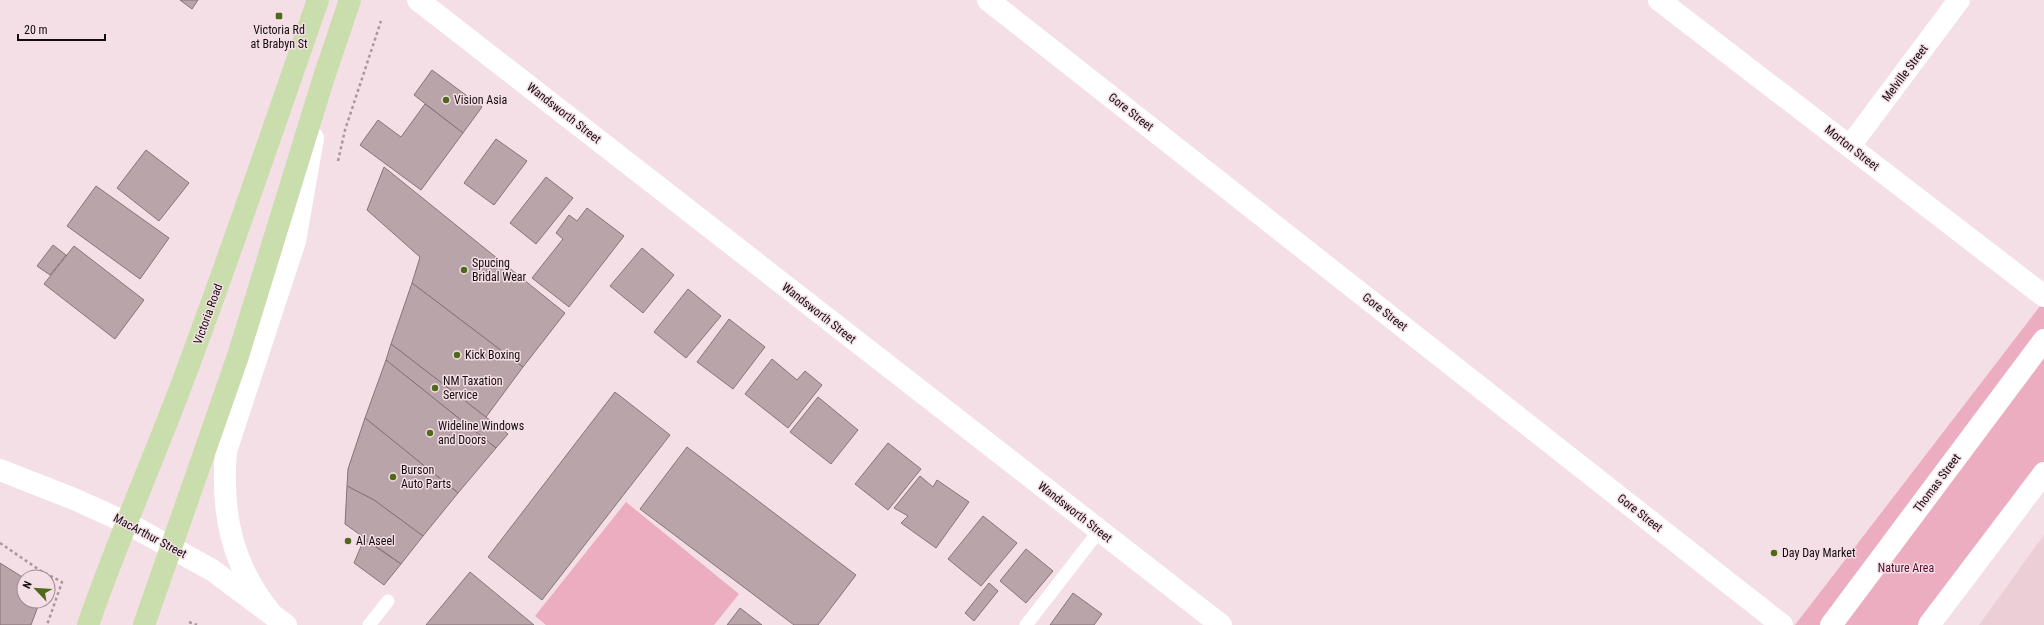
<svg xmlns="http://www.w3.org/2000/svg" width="2044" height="625" font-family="'Roboto Condensed',sans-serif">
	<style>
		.built { fill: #ecced6 }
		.green { fill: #ecadc1 }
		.building { fill: #b9a4aa; stroke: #877379 }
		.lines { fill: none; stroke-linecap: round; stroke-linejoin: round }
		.path { stroke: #a8979c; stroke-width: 2.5; stroke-dasharray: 3 3; stroke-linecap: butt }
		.service { stroke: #fff; stroke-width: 13 }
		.minor { stroke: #fff; stroke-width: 22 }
		.tertiary { stroke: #fff; stroke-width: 22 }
		.secondary { stroke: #fff; stroke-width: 22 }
		.primary { stroke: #caddac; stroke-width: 22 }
		.poi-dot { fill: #4f691b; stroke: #f5dfe6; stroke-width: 1.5 }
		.labels { text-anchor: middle; stroke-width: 3; stroke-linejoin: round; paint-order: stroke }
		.poi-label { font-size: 12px; fill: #130c0e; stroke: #f5dfe6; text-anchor: start }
		.street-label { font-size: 12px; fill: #130c0e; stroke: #f5dfe6 }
		.park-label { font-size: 12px; fill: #580b2f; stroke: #f5dfe6 }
	</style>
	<rect width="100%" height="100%" fill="#f5dfe6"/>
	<!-- built -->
	<path class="built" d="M2044,535v90h-65z"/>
	<!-- green -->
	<g class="green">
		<path d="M2044,301v172l-115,152h-134z"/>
		<path d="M626,502l113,92 -25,31h-168l-11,-9z"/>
	</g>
	<!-- building -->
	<g class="building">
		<path d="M180,0h18l-6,9z"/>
		<path d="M432,70l50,37 -19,26 -49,-38z"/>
		<path d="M425,104l38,29 -42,57 -61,-45 18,-25 23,17z"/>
		<path d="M496,139l31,22 -33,44 -30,-22z"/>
		<path d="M146,150l43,33 -30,38 -42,-33z"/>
		<path d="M384,167l181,146 -42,54 -111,-84 8,-26 -53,-47z"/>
		<path d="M546,177l27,21 -37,46 -26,-21z"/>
		<path d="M96,186l73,52 -29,41 -73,-53z"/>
		<path d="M587,208l37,28 -55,71 -37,-29 31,-39 -7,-6 13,-18 8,6z"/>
		<path d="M53,245l13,10 -16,20 -13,-9z"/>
		<path d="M74,246l70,54 -29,39 -71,-55z"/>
		<path d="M642,248l32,27 -31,38 -33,-27z"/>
		<path d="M412,283l111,84 -37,50 -95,-73z"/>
		<path d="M688,289l33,27 -35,42 -32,-26z"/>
		<path d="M729,319l36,28 -32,42 -36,-27z"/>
		<path d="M391,344l117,90 -12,14 -110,-88z"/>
		<path d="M772,359l25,21 8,-9 17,14 -34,43 -43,-34z"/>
		<path d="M386,360l110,88 -38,45 -93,-75z"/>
		<path d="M615,392l55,43 -128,165 -54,-43z"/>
		<path d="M818,397l40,33 -27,34 -41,-32z"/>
		<path d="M365,418l93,75 -35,43 -49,-36 -27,-14 1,-17z"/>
		<path d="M888,443l33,26 -33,41 -33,-26z"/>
		<path d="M687,447l169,128 -38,50h-24l-154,-116z"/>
		<path d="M920,476l13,11 4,-7 32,22 -33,46 -35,-25 7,-7 -14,-8z"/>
		<path d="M347,486l27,14 49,36 -22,28 -56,-40z"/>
		<path d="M983,516l34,27 -36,43 -33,-27z"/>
		<path d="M364,539l37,25 -17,21 -30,-22z"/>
		<path d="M1026,549l27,22 -27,32 -26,-22z"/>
		<path d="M0,563l24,15v23h16l-9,24h-31z"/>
		<path d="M470,572l64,53h-108z"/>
		<path d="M989,583l9,8 -24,30 -9,-8z"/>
		<path d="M1073,593l29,21 -8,11h-44z"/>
		<path d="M740,608l22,17h-35z"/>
	</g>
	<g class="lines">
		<!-- path -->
		<g class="path">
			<path d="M338,161l7,-31 36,-109"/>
			<path d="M0,543l41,28 21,11 -15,43"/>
			<path d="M189,622l8,3"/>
		</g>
		<!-- service -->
		<g class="service">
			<path d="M369,625l19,-24"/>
			<path d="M1026,625l73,-94"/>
		</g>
		<!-- minor -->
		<g class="minor">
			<path d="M418,0l803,625"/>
			<path d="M988,0l794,625"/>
			<path d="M1659,0l385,296"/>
			<path d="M1850,146l109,-146"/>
			<path d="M1831,625l213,-285"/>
			<path d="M1929,625l115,-152"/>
		</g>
		<!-- tertiary -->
		<path class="tertiary" d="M0,470l74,29 51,23"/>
		<!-- secondary -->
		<g class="secondary">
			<path d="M125,522l87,48 74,55"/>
			<path d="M270,612c-39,-48 -49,-101 -44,-161l69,-210 18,-103"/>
		</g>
		<!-- primary -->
		<g class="primary">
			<path d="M88,625c29,-84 65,-164 96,-247 47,-125 90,-252 134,-378"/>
			<path d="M144,625l94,-269 85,-276 27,-80"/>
		</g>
	</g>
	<!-- markers -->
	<g class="poi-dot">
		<rect x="275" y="12" width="8" height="8" rx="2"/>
		<circle cx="446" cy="100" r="4"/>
		<circle cx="464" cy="270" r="4"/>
		<circle cx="457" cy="355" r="4"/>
		<circle cx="435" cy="388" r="4"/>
		<circle cx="430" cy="433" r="4"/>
		<circle cx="393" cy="477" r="4"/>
		<circle cx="348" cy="541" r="4"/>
		<circle cx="1774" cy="553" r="4"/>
	</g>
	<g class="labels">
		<!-- poi labels -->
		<g class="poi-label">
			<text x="279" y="34" text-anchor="middle">Victoria Rd<tspan x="279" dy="14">at Brabyn St</tspan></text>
			<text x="454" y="104">Vision Asia</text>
			<text x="472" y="267">Spucing<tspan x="472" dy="14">Bridal Wear</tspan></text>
			<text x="465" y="359">Kick Boxing</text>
			<text x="443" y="385">NM Taxation<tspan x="443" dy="14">Service</tspan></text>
			<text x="438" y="430">Wideline Windows<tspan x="438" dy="14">and Doors</tspan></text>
			<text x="401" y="474">Burson<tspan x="401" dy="14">Auto Parts</tspan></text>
			<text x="356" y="545">Al Aseel</text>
			<text x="1782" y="557">Day Day Market</text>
		</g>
		<!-- street labels -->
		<g class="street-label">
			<text transform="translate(1905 73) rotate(-53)" y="4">Melville Street</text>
			<text transform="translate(1131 112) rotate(38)" y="4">Gore Street</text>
			<text transform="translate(564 113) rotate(38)" y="4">Wandsworth Street</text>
			<text transform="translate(1852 148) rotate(38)" y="4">Morton Street</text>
			<text transform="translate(1385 312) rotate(38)" y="4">Gore Street</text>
			<text transform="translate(819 313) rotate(38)" y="4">Wandsworth Street</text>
			<text transform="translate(208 314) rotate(-70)" y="4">Victoria Road</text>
			<text transform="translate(1937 483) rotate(-53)" y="4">Thomas Street</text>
			<text transform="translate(1075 512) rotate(38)" y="4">Wandsworth Street</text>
			<text transform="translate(1640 513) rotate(38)" y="4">Gore Street</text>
			<text transform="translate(150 536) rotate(28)" y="4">MacArthur Street</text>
		</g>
		<!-- park labels -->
		<g class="park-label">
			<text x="1906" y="572">Nature Area</text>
		</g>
	</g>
	<!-- north arrow -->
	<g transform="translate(36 589) rotate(295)"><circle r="19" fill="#f5dfe6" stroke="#9b8b90"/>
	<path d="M0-3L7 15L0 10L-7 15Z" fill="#4f691b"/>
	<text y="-6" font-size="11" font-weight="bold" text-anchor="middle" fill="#130c0e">N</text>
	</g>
	<!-- scale -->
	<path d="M18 34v6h87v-6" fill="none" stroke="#130c0e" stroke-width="2"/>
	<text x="24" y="34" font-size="12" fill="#130c0e" stroke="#f5dfe6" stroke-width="3" paint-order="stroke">20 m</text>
</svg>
